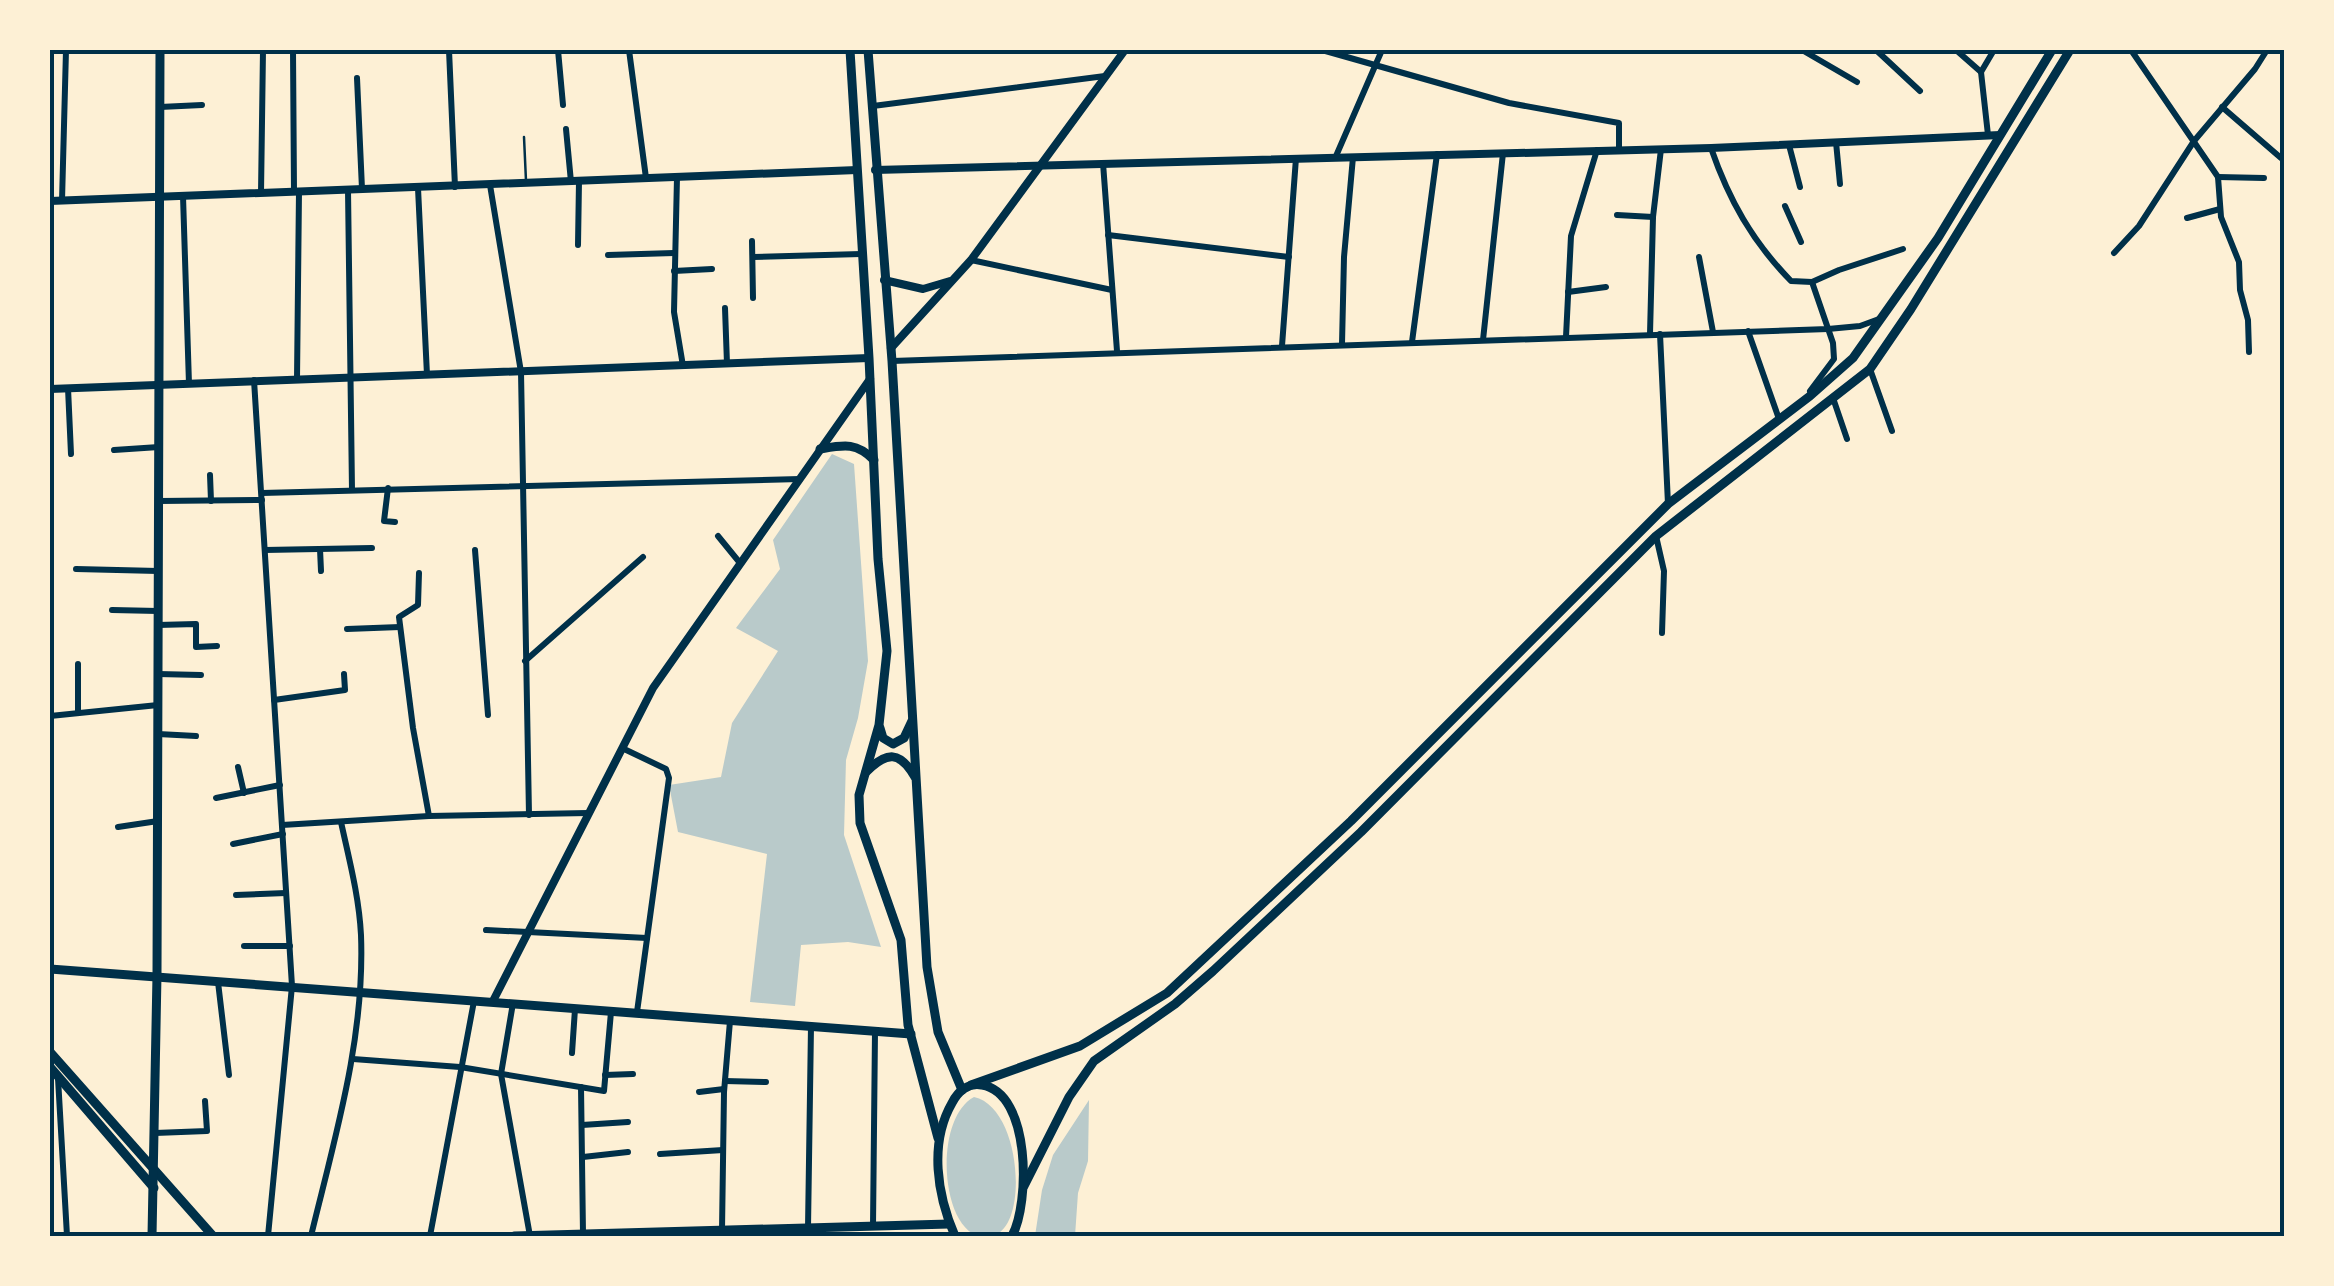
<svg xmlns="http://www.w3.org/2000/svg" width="2334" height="1286" font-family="'Crimson Pro',serif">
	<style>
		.green { fill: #b9caca }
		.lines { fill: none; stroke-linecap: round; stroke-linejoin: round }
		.service { stroke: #003049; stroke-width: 2.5 }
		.minor { stroke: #003049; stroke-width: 6 }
		.tertiary { stroke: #003049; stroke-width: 8 }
		.secondary { stroke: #003049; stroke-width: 9 }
		.primary { stroke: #003049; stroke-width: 9 }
		.neatline { fill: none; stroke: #003049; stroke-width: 4 }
	</style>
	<rect width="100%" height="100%" fill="#fdf0d5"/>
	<!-- green -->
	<g class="green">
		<path d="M832,454l22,10 14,197 -10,57 -12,42 -2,75 37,112 -33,-5 -47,3 -6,61 -45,-4 17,-148 -89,-22 -9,-47 52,-8 11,-54 46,-72 -42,-23 44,-59 -7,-29z"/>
		<path d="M974,1097c47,10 55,126 21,138 -53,19 -66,-114 -21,-138z"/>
		<path d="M1089,1100l-1,61 -10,32 -3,43h-40l7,-46 11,-35z"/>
	</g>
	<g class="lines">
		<!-- service -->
		<path class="service" d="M524,137l2,44"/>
		<!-- minor -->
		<g class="minor">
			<path d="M293,50l1,142"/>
			<path d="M449,50l6,137"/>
			<path d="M558,50l5,55"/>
			<path d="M629,50l17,128"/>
			<path d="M1322,50l187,53 110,20v27"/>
			<path d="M1802,50l55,32"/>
			<path d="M1876,50l44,41"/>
			<path d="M1956,50l25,22 7,63"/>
			<path d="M2131,50l87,127 3,40 18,45 1,28 8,30 1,32"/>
			<path d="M1981,72l13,-22"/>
			<path d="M357,78l5,111"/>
			<path d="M873,106l232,-30"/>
			<path d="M160,107l42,-2"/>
			<path d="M2222,107l59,51"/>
			<path d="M566,129l5,53"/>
			<path d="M1836,142l4,42"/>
			<path d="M1789,145l11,42"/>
			<path d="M1711,148c18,52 41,93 80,133l21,1 21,61 1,16 -24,32"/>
			<path d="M1336,156l46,-106"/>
			<path d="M1103,163l14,188"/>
			<path d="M677,177l-3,135 9,54"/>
			<path d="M2218,177l46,1"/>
			<path d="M490,185l31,187 8,443"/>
			<path d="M418,188l9,187"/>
			<path d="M348,190l4,300"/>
			<path d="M261,193l2,-143"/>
			<path d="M183,196l6,188"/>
			<path d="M62,201l4,-151"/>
			<path d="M1785,206l16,36"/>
			<path d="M1617,215l36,2"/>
			<path d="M2187,218l33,-9"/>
			<path d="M1108,235l181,22"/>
			<path d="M752,241l1,57"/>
			<path d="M578,245l1,-64"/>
			<path d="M2114,253l25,-27 55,-85 61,-72 12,-19"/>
			<path d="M608,255l66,-2"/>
			<path d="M753,257l108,-3"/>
			<path d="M1699,257l14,75"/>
			<path d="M971,260l141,30"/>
			<path d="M674,271l38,-2"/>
			<path d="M1812,282l27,-12 64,-21"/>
			<path d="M1568,292l38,-5"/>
			<path d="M725,308l2,56"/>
			<path d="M1748,331l31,88"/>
			<path d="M1650,334l3,-117 8,-68"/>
			<path d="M1660,334l8,170"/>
			<path d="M1566,337l5,-101 26,-86"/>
			<path d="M1483,340l20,-187"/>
			<path d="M1412,342l25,-188"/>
			<path d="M1342,344l2,-87 9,-100"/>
			<path d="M1282,346l14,-188"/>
			<path d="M892,361l936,-32 32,-3 19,-7"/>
			<path d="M1870,369l22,62"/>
			<path d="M254,380l38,606 -24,250"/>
			<path d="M297,380l2,-189"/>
			<path d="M68,388l3,66"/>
			<path d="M1833,398l14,41"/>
			<path d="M50,438h1"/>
			<path d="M114,450l45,-3"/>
			<path d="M210,475l1,26"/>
			<path d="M388,488l-4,33 11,1"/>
			<path d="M262,493l538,-14"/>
			<path d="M159,501l103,-1"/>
			<path d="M718,536l22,27"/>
			<path d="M1656,536l8,35 -2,62"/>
			<path d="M320,549l1,22"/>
			<path d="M265,550l107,-2"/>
			<path d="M475,550l13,165"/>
			<path d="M76,569l82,2"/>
			<path d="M419,573l-1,32 -19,12 14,111 16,88"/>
			<path d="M112,610l46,1"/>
			<path d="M158,625l38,-1v23l21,-1"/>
			<path d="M347,629l53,-2"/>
			<path d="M525,661l118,-104"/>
			<path d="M78,664v49"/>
			<path d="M158,674l43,1"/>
			<path d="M274,700l71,-10 -1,-16"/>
			<path d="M50,716l108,-11"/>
			<path d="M158,734l38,2"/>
			<path d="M622,748l44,21 3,9 -32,234"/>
			<path d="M238,767l6,26"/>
			<path d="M216,798l64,-13"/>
			<path d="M282,825l147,-9 159,-3"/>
			<path d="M118,827l40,-6"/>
			<path d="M233,844l50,-10"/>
			<path d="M236,895l50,-2"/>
			<path d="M486,930l161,8"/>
			<path d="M244,946h46"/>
			<path d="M218,982l11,93"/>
			<path d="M513,1003l-12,71 29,162"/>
			<path d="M572,1053l3,-44"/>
			<path d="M353,1059l107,8 144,24 7,-79"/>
			<path d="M605,1075l28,-1"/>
			<path d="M58,1078l9,158"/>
			<path d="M725,1081l41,1"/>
			<path d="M581,1087l2,147"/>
			<path d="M699,1092l25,-3"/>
			<path d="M582,1125l46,-3"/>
			<path d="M155,1133l52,-2 -2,-30"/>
			<path d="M660,1154l63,-4"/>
			<path d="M583,1157l45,-5"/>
			<path d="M873,1226l2,-195"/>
			<path d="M808,1228l3,-202"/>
			<path d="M722,1230l2,-138 6,-71"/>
			<path d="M311,1236c24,-99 54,-198 50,-301 -2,-39 -12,-76 -20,-113"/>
			<path d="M430,1236l44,-235"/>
		</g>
		<!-- tertiary -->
		<g class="tertiary">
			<path d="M875,170l836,-22 289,-13"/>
			<path d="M50,201l807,-31"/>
			<path d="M884,280l39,9 27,-8"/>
			<path d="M891,348l80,-88 154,-210"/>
			<path d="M50,389l819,-31"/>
			<path d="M493,1001l160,-313 217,-309"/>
		</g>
		<!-- secondary -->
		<g class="secondary">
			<path d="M850,50l19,308 9,201 9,92 -8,74 -20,70 1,28 41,117 7,85 30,113"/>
			<path d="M868,50l24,311 35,606 11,65 24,58"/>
			<path d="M820,449c24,-4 36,-7 54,11"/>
			<path d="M880,728l3,10 10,6 11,-6 8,-17"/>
			<path d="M866,772c21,-21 34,-21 49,5"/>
			<path d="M50,969l861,65"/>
			<path d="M50,1052l163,184"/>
			<path d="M50,1067l104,121"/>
			<path d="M152,1236l5,-261 3,-925"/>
			<path d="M514,1236l435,-12"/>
		</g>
		<!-- primary -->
		<g class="primary">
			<path d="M971,1085l109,-39 87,-53 184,-172 317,-317 142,-108 43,-38 85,-120 114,-188"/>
			<path d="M1024,1186l45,-89 25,-36 81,-57 38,-33 148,-139 295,-296 214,-167 41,-60 159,-259"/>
			<path d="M955,1236c-18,-41 -26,-93 -3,-133 6,-12 17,-21 30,-18 49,8 48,118 30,151"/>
		</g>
	</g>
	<!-- border -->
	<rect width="2334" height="1286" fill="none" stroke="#fdf0d5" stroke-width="105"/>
	<rect x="52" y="52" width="2230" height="1182" class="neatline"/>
</svg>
